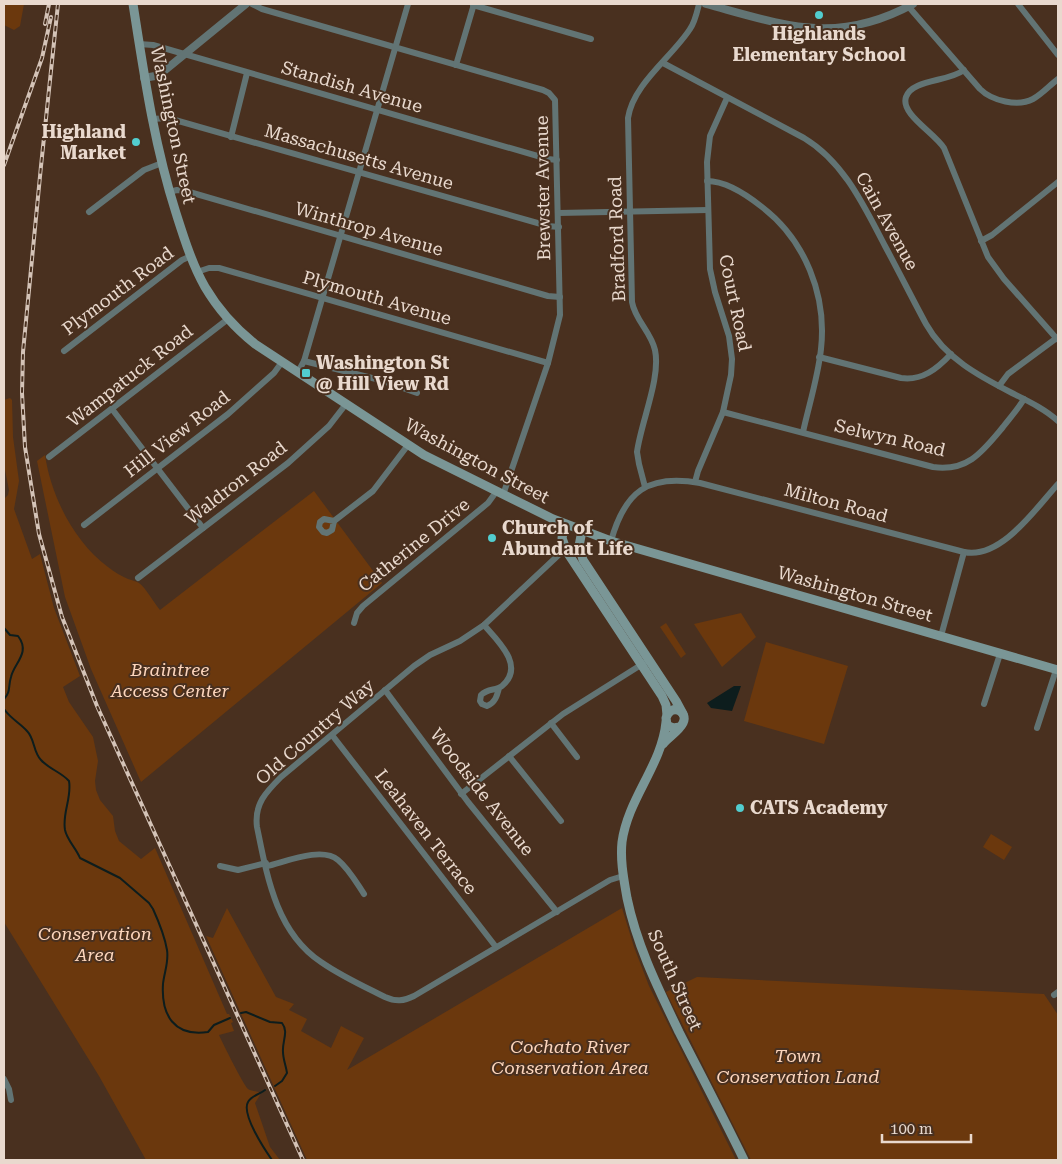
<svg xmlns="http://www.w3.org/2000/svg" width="1062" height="1164" font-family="'Roboto Serif',serif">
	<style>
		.green { fill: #6b380d }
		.water { fill: #0d1d1d }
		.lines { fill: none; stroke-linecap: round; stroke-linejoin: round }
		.stream { stroke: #0d1d1d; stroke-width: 2 }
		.minor { stroke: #627474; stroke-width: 6 }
		.tertiary { stroke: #627474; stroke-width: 8 }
		.secondary { stroke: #7a9696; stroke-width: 9 }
		.rail-casing { stroke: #d4c3b7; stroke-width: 4 }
		.rail { stroke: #49301f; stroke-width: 2; stroke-dasharray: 5.5; stroke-linecap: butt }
		.poi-dot { fill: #52cdcf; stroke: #49301f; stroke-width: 2 }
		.labels { text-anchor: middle; stroke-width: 4; stroke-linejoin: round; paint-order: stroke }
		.poi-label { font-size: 18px; font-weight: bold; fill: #e9d9ce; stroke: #49301f; text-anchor: start }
		.street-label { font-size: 18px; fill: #e9d9ce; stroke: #49301f }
		.park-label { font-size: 18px; font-style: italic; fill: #fcd5bc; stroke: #49301f }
	</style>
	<rect width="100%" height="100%" fill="#49301f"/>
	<!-- green -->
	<g class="green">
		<path d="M4,4h20l-4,22 -6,4 -10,-5z"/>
		<path d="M10,398l2,2 1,37 6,44 -5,28 18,50 8,-5 14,54 26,68 -17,11 6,15 24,35 5,24 -3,20 1,9 4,10 13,16 2,15 4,10 22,18 14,-11 72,166h2l4,8 -2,1 3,8 -15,4c3,7 25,51 29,54 3,2 7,2 11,3l1,3 -5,8 15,44 10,13h-134l-47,-84 -95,-154v-423l4,-4 1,-5 -4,-20 -1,-27v-43z"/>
		<path d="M45,455c6,41 29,87 63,112 6,5 13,9 20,12 3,1 8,2 11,4 7,5 15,20 21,27l154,-119 68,92 -241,199 -50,-113 -26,-72 -28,-136z"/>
		<path d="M741,613l15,24 -34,30 -28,-43z"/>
		<path d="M666,623l20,31 -5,4 -21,-31z"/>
		<path d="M766,642l82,24 -24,78 -80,-23z"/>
		<path d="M991,834l21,13 -8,13 -21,-13z"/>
		<path d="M227,908l49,89 18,7 -5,6 18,9 -6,12 30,17 10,-22 23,12 -17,32 275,-162 12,39 15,39 87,174h-429l-101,-224 7,2z"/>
		<path d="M697,977l347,17 14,21v145h-307l-85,-168z"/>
	</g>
	<!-- water -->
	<path class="water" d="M734,686h7l-9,25 -21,-3 -4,-5z"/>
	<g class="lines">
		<!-- stream -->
		<g class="stream">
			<path d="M4,628l6,7 8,1c13,17 -4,27 -7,41 -3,9 0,15 -7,22"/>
			<path d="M4,709c7,10 16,14 23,22 8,8 6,21 14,29 8,9 20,12 28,21 3,17 -7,32 -4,49 2,10 11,18 15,28l40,20 29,25 4,6c5,11 12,29 14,41 2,12 -3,23 -4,34 -2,31 11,53 45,48l6,-7 16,-7"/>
			<path d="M241,1013l5,-1 24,10 12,1c7,9 0,18 1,29 0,7 3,14 4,21l-5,8 -7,5"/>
			<path d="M265,1090c-5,4 -14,6 -17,12 -7,12 17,48 24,58"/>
		</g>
		<!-- minor -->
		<g class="minor">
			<path d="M252,4l10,5 281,81 6,3 6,7 5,215 -12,48 -45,132"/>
			<path d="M1018,4l40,51"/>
			<path d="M473,5l118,34"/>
			<path d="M908,6l72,83c12,12 38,18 53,10 9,-5 17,-14 25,-20"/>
			<path d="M139,44l14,1 395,114 9,1"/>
			<path d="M663,63l141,75c40,24 60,68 81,108 14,26 27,52 41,78 19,34 53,52 86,69 16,8 33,16 46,28"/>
			<path d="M456,65l18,-61"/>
			<path d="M964,70c-15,12 -52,9 -58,27 -6,17 29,36 38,51l44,109 16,22 53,60"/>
			<path d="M152,119l16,-1 380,108 11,1"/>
			<path d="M231,137l16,-64"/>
			<path d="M707,181c20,0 40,14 55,26 43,33 65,88 59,142 -3,28 -12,56 -18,83"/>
			<path d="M169,192l8,-2 9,1 362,105 12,1"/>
			<path d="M89,212l55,-42 18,-7"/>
			<path d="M558,213l150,-3"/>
			<path d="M981,241l11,-6 66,-53"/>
			<path d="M197,272l12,-4h10l329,95"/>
			<path d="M64,351l118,-91 9,-4"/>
			<path d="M819,357l82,21c21,3 36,-9 50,-24"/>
			<path d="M304,361l76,19 37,13"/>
			<path d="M298,372l6,-11 104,-357"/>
			<path d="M999,386l9,-12 50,-37"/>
			<path d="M112,409l91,119"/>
			<path d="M723,412l210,55c35,5 50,-16 70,-40 7,-9 15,-18 21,-28"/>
			<path d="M49,457l179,-138"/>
			<path d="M695,482l3,-11 25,-59 8,-37 1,-16 -3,-23 -14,-44 -5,-23 -3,-107 3,-26 17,-38"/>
			<path d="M645,487l-6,-23 -2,-12c4,-30 24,-74 18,-102 -4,-18 -20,-30 -23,-48l-4,-184c5,-34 44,-61 62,-89 5,-7 7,-17 9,-25"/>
			<path d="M324,519l10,2 -2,9 -5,3 -4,-1 -4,-5 1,-5z"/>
			<path d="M334,521l39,-30 35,-46"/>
			<path d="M84,525l144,-111 46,-41 8,-11"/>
			<path d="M611,541c14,-50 37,-67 89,-58l264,69c37,8 72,-44 94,-68"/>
			<path d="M565,549l-81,76 -24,16 -30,14 -16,11 -133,111c-15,15 -27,27 -24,50 10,49 19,105 64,135 20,14 42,24 64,35 11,5 19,4 29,-1l196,-116 13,-4"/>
			<path d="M138,578l150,-115 41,-37 17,-22"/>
			<path d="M354,623l3,-10 6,-7 125,-103 8,-11"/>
			<path d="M484,625c13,15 42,41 18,61 -6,5 -14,2 -21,9l-1,6 2,3 5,2c8,-3 10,-10 12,-18"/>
			<path d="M941,636l23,-84"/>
			<path d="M385,690l83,112 89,110"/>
			<path d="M984,704l16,-50"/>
			<path d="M551,723l26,34"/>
			<path d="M1037,728l19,-58"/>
			<path d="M332,735l164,212"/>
			<path d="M509,756l52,65"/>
			<path d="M461,794l102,-80 81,-51"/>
			<path d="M220,866l18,4 28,-7"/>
			<path d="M267,866c18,-4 55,-20 71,-6 11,9 18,22 26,34"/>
			<path d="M1054,995l4,-3"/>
			<path d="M4,1079l5,10 2,11"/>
		</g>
		<!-- tertiary -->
		<g class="tertiary">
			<path d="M706,4c78,21 130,42 207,0"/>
			<path d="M144,78l11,-2 9,-5 82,-67"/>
		</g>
		<!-- secondary -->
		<g class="secondary">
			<path d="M133,4c11,70 21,140 43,209 8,25 16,51 29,74 13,22 30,41 50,57l169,111 129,64 58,22 447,129"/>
			<path d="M565,525l-3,13 5,14 95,144 4,9 1,10"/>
			<path d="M582,531l-3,15 4,14 93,141 7,13"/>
			<path d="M666,722c-4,43 -38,76 -44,120 -2,19 2,38 5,56 10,48 31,90 52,134 22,43 44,85 65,128"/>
			<path d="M663,744c6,-7 16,-13 20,-21 6,-11 -12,-21 -17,-5l1,7 6,3 7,-1"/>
		</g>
		<!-- rail casing -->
		<g class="rail-casing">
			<g id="rail">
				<path d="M58,4l-17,162 -18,186 -1,41 3,54 14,87 23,83 35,89 206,454"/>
				<path d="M45,24l4,-20"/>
				<path d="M4,165l38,-107 9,-41"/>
			</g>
		</g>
		<!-- rail -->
		<use href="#rail" class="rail"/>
	</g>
	<!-- markers -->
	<g class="poi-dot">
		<circle cx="819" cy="15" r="5"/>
		<circle cx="136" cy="142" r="5"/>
		<rect x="301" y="368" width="10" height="10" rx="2.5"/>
		<circle cx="492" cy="538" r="5"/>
		<circle cx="740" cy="808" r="5"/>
	</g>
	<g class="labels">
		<!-- poi labels -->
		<g class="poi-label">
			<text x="819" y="40" text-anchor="middle">Highlands<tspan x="819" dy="21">Elementary School</tspan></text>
			<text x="126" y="138" text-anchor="end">Highland<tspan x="126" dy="21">Market</tspan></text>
			<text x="316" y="369">Washington St<tspan x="316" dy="21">@ Hill View Rd</tspan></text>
			<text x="502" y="534">Church of<tspan x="502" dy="21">Abundant Life</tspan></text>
			<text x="750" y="814">CATS Academy</text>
		</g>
		<!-- street labels -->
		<g class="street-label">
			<text transform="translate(352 87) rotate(16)" y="6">Standish Avenue</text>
			<text transform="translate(173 125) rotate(78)" y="6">Washington Street</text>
			<text transform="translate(359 157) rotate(16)" y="6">Massachusetts Avenue</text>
			<text transform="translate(543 188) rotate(-91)" y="6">Brewster Avenue</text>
			<text transform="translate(887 221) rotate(61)" y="6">Cain Avenue</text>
			<text transform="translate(369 229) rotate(16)" y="6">Winthrop Avenue</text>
			<text transform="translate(617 239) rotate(-92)" y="6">Bradford Road</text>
			<text transform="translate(118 291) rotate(-37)" y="6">Plymouth Road</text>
			<text transform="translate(377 298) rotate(16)" y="6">Plymouth Avenue</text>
			<text transform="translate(735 303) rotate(78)" y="6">Court Road</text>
			<text transform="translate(130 376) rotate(-38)" y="6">Wampatuck Road</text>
			<text transform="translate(177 434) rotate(-38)" y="6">Hill View Road</text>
			<text transform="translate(890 438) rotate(13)" y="6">Selwyn Road</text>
			<text transform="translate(477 461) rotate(28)" y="6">Washington Street</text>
			<text transform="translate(236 483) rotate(-38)" y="6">Waldron Road</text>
			<text transform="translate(836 503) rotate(15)" y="6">Milton Road</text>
			<text transform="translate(414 545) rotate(-39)" y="6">Catherine Drive</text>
			<text transform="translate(855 594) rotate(16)" y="6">Washington Street</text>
			<text transform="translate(315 732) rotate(-41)" y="6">Old Country Way</text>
			<text transform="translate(482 792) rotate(52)" y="6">Woodside Avenue</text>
			<text transform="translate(426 832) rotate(52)" y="6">Leahaven Terrace</text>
			<text transform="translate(675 980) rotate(66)" y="6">South Street</text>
		</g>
		<!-- park labels -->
		<g class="park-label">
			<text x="170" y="676">Braintree<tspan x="170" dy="21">Access Center</tspan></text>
			<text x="95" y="940">Conservation<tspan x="95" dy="21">Area</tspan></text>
			<text x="570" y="1053">Cochato River<tspan x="570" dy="21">Conservation Area</tspan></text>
			<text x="798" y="1062">Town<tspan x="798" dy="21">Conservation Land</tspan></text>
		</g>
	</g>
	<!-- border -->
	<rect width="1062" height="1164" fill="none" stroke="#e9d9ce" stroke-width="10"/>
	<!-- scale -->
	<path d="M882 1134v8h89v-8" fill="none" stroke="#e9d9ce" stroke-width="2.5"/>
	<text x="890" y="1134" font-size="15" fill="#e9d9ce" stroke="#49301f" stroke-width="4" paint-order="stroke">100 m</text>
</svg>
